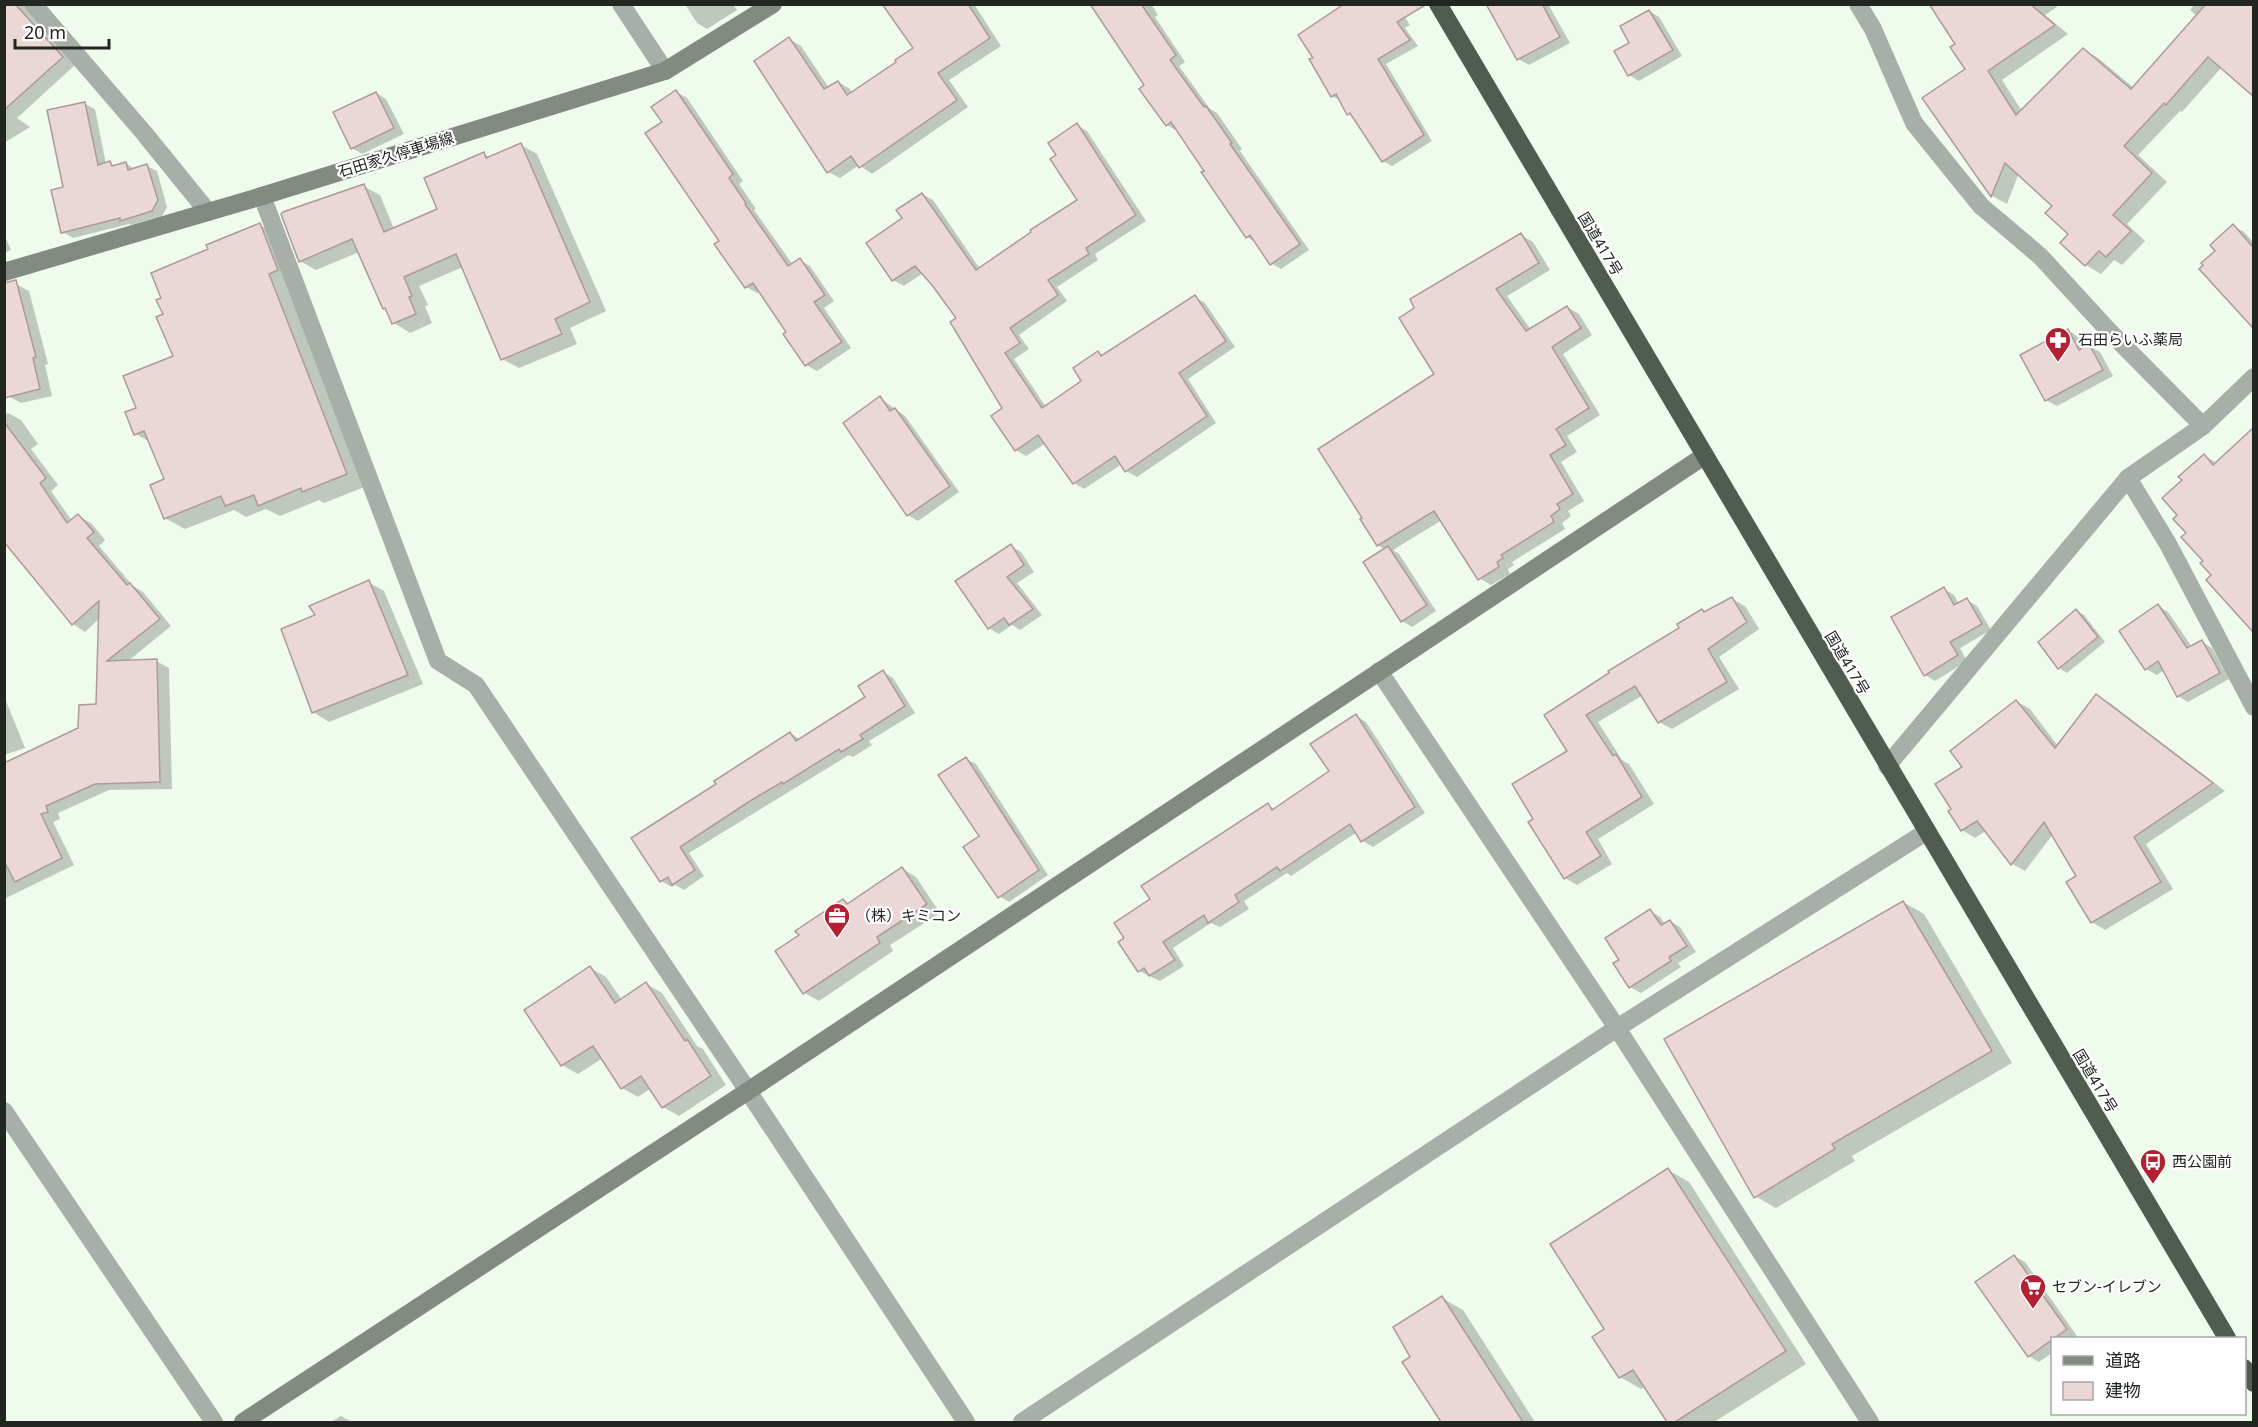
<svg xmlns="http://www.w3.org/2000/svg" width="2258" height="1427" font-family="'Noto Sans','Noto Sans JP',sans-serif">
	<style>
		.shadow { fill: #0003 }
		.building { fill: #ebd7d6; stroke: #ae9a99; stroke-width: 1.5 }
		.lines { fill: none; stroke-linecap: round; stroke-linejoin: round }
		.street { stroke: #a8aea8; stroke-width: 18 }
		.secondary { stroke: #838a81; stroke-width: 18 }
		.highway { stroke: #515c50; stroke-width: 18 }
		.labels { text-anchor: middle; stroke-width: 4.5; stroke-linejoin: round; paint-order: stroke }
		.street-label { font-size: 15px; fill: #212620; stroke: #fff }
		.poi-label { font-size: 15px; fill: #212620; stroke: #fff; text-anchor: start }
	</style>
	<rect width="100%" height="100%" fill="#effbec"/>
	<!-- shadow -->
	<g class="shadow">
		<path d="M4,4h18l53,61 -58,53 13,9 -26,16z"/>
		<path d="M685,4h48l4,6 -30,19 -10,-6z"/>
		<path d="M890,4h84l27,42 -52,34 19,27 -96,67 -13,-9 -19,13 -12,-6 -39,-133 12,7 28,42 9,-6 12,7 2,4 46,-31 17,-14z"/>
		<path d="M1092,4h59l7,11 -3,2 30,45 -6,4 31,43 7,4 25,36 -2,2 69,99 -28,19 -10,-6 -14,-20 -10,-6 -41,-66 -29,-40 -10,-6 -21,-40z"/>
		<path d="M1397,4l13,21 -5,3 13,18 -32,18 46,77 -40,25 -9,-5 -28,-43 -7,-4 -7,-13 -9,-5 -17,-38z"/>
		<path d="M1487,4h61l22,39 -41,22 -11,-6z"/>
		<path d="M1931,4h124l2,3 -12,8 23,19 -66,46 20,31 61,-62 15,9 36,30 63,-72 -7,-6 5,-6h59v90l-32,-27 -40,45 -2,-1 -42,44 29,27 -40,42 18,17 -23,24 -8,-5 -13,14 -15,-9 -24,-22 8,-9 -16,-28 -35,-33 -12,31 -15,-8 -68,-98 43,-28 -10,-26z"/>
		<path d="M1649,11l10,6 23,39 -43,25 -10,-6 2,-32z"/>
		<path d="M676,92l11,6 56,83 -4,3 17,25 -2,1 39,55 7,-5 10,6 24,35 -10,7 27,40 -34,23 -11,-6 -18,-33 -28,-41 -3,2 -11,-6 -25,-46 -57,-119z"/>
		<path d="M376,93l10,6 18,35 -42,20 -10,-6z"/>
		<path d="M85,104l10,5 11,55 4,-1 6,3 9,-3 10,6 12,-3 10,5 10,36 -5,9 -31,9 -2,-1 -56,14 -10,-6 1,-43z"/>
		<path d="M1077,125l10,6 59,90 -51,33 3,6 -41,27 10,14 -48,34 10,14 -15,10 32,48 37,-26 15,-29 6,4 91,-59 10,6 30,44 -47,32 28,44 -79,54 -11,-6 -4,-7 -38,25 -10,-6 -28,-40 -20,13 -10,-6 -12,-42 -45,-89 -36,-46 -19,13 -11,-6 11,-62 18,-24 11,6 47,69 99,-68 -21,-46z"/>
		<path d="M521,145l16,9 69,157 -36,17 7,16 -58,24 -17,-9 -39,-92 -44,19 9,19 -3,1 7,17 -22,10 -16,-10 -6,-12 -4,-3 -25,-56 -43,18 -16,-9 63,-75 17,9 14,34 45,-19 45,-56 7,4z"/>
		<path d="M260,225l20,11 87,250 -43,17 -5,-3 -39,16 -14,-7 -20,8 -12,-7 -49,19 -20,-11v-38l-15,-38 -14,-8 2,-25 37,-52 -10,-42 -2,-17 47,-48z"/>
		<path d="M2233,226l11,6 10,11v79l-8,-4 -29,-67z"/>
		<path d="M4,234l7,16 -7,3z"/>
		<path d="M1521,235l12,7 17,28 -43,26 24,34 36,-23 12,7 13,21 -29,19 37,61 -33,21 10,16 -16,10 23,39 -16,10 3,5 -9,7 3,6 -53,33 2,3 -6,4 2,5 -19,11 -12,-7 -37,-58 -49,30 6,4 37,57 -24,16 -10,-6 -17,-71 -7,-5 58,-170z"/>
		<path d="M16,284l13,7 19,73 -3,1 7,31 -31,7 -13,-7z"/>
		<path d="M2068,330l10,7 7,12 4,-3 11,6 13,24 -56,30 -11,-6z"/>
		<path d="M880,398l25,18 54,76 -41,29 -10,-6z"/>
		<path d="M8,413l13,7 17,24 -7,5 27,36 -7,6 21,30 6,-5 13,7 14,17 -6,6 34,40 10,6 28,34 -44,36 29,-1 13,7 3,121 -63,1 -51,23 2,6 -7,3 21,43 -70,34v-121l76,-49 18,-23 2,-88 -15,14 -12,-8 -69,-84v-125z"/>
		<path d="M2254,430v200l-46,-50 5,-4 -34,-61 5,-35 20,-24 13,7z"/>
		<path d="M1011,546l10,6 13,20 -17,11 25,32 -22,15 -8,-5 -13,9 -10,-6z"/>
		<path d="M368,582l16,9 39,93 -94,38 -16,-10 4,-96z"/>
		<path d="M1944,589l10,6 5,9 8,-4 10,6 14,24 -31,18 7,13 -32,20 -10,-6 -32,-57z"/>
		<path d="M1732,599l13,7 14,23 -40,28 20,32 -67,40 -13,-7 -16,-27 -45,27 24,38 7,4 25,40 -56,35 14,25 -35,21 -12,-7 -30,-59 34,-68 -23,-36 135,-87 21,-17 4,2z"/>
		<path d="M2158,606l10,6 24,35 10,-5 10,6 17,31 -41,23 -10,-6 -14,-26 -7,5 -11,-6z"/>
		<path d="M2076,611l8,4 21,27 -38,31 -8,-5z"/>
		<path d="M883,672l10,6 22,35 -46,28 3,4 -19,12 -4,-2 -160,98 15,23 -20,14 -9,-5 -3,2 -11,-6 -28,-43 85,-54 72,-51 11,7 66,-42z"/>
		<path d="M4,696l21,52 -21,7z"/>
		<path d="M2097,696l13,7 115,88 -79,53 27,45 -68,41 -13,-8 -14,-46 -25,-42 -28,37 -13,-7 -25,-34 -12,8 -13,-8 -9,-21 11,-42 52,-66 14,8 28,37z"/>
		<path d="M1356,716l10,6 59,91 -52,34 -10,-6 -6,-9 -66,44 -4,-3 -43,28 5,8 -29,18 -9,-4 -38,25 11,18 -24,15 -21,-10 -13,-32 26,-39 116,-95 7,4 56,-38z"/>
		<path d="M966,759l10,5 72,111 -39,27 -10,-6 -18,-59z"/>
		<path d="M903,869l13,8 24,36 -50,32 3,6 -74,50 -14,-8 -4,-57 42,-36 6,4z"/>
		<path d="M1903,902l21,12 88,149 -160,93 3,5 -79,47 -21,-12z"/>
		<path d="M1650,911l10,6 5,7 5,-3 10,6 16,25 -18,11 3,4 -40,26 -11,-6 -9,-27z"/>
		<path d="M590,968l16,9 16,23 24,-16 16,9 35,53 6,3 23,36 -47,31 -16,-9 -12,-19 -13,9 -16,-9 -19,-30 -25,16 -16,-9z"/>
		<path d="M1668,1170l21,12 117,182 -92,58h-45l-24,-35 -4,2 -21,-12 -14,-48z"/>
		<path d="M2014,1256l11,6 52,74 -4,2h-21v15l-13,9 -10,-6z"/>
		<path d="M1442,1298l21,12 72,112h-93l-38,-59 8,-6z"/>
		<path d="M341,1416l11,6h-21z"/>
	</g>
	<!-- building -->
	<g class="building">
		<path d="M4,4h11l48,53 -59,53z"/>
		<path d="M882,4h86l22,34 -52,35 19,27 -98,68 -8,-12 -24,17 -73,-112 35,-24 35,52 14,-8 9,14 49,-33 -1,-2 18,-12z"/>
		<path d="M1090,4h51l35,51 -6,5 34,47 2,-1 26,37 -2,1 70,100 -30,21 -20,-30 -4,3 -45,-66 3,-1 -33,-49 -5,4 -27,-37 5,-4z"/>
		<path d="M1344,4h83l-30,18 13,18 -32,19 46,76 -42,27 -32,-49 -3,2 -11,-21 -5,3 -22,-38 4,-1 -15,-23z"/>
		<path d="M1486,4h56l18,33 -43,23z"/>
		<path d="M1929,4h101l25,21 -67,46 28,44 67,-67 48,41 75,-85h47v92l-45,-39 -42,48 -2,-2 -40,43 28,27 -39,42 18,16 -25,26 -7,-6 -14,15 -25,-23 8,-9 -23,-21 7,-7 -47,-43 -14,34 -69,-99 43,-29 -15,-22 5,-3z"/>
		<path d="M1649,10l24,40 -45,26 -14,-25 15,-8 -9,-17z"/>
		<path d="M676,90l57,84 -4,4 17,25 -1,1 43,62 12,-8 25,37 -11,7 28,40 -37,24 -22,-32 3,-2 -33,-49 -8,5 -31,-44 5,-3 -74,-108 17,-11 -11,-15z"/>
		<path d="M376,92l18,36 -43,21 -18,-37z"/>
		<path d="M85,102l13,63 12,-4 2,5 14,-4 2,8 19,-6 11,36 -6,11 -32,10v-3l-59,15 -10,-43 12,-3 -16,-77z"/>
		<path d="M1077,123l59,92 -50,33 3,6 -41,26 10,15 -48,33 10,15 -15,10 37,55 39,-27 -8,-13 25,-17 3,5 94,-61 31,46 -47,32 28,43 -82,56 -10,-16 -42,28 -35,-49 -23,16 -24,-35 11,-8 -52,-86 6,-4 -24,-33 -17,-19 -23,15 -26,-38 36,-25 -6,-8 26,-17 54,77 55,-38 -1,-2 47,-30 -27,-41 6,-4 -8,-12z"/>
		<path d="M521,143l69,159 -35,17 7,15 -61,26 -45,-106 -52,23 8,19 -3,1 7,17 -24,10 -7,-16 -2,1 -31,-70 -53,23 -18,-48 2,-2 81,-28 20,48 53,-23 -13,-31 60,-26 2,6z"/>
		<path d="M260,223l18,47 -9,4 78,200 -45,18 -1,-4 -43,18 -4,-11 -29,11 -4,-10 -57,23 -14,-34 14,-6 -20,-48 -10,4 -9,-23 11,-4 -13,-32 50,-20 -17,-39 7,-3 -7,-14 5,-2 -10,-25 57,-24 -2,-4z"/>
		<path d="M2233,224l20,23v81l-54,-59 4,-4 -2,-2 14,-12 -5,-6z"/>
		<path d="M1521,233l18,30 -43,26 30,42 41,-25 14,22 -29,19 37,61 -33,21 10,16 -16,10 23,39 -16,10 3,5 -9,7 3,6 -53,33 2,3 -6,4 2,5 -21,13 -44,-69 -57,35 -17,-27 2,-1 -44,-69 116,-75 -35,-56 15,-10 -4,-9z"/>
		<path d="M16,280l20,77 -3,1 7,31 -36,9v-115z"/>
		<path d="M2068,329l11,21 10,-6 14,26 -58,31 -25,-46z"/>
		<path d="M880,396l10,15 5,-3 55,78 -43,30 -64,-93z"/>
		<path d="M4,422l42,56 -6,5 27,40 11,-9 16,18 -7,6 40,47 3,-2 30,36 -53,42 50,-2 3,123 -65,2 -49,22 2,6 -7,2 21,44 -47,24 -11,-21v-98l74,-35 1,-23 17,-1 3,-103 -27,24 -68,-83z"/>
		<path d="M2253,428v204l-47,-52 5,-5 -11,-12 3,-2 -22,-24 5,-4 -13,-14 4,-4 -15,-17 20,-18 -4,-3 26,-23 9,11z"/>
		<path d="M1011,544l13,21 -17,12 26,32 -24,16 -5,-7 -16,11 -33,-48z"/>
		<path d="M1388,546l39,59 -26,17 -38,-60z"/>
		<path d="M369,580l39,95 -96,38 -31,-84 34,-14 -6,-9z"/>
		<path d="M1944,587l10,18 13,-7 15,26 -32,18 8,13 -34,21 -33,-59z"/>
		<path d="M1732,597l15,25 -39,27 19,33 -69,41 -23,-37 -49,29 27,41 3,-2 26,43 -56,35 15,24 -37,23 -36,-57 5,-3 -21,-35 55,-33 -23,-36 65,-42 -1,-2 71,-43 -2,-4 25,-15 2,3z"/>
		<path d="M2158,604l29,44 15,-8 18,33 -43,24 -19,-36 -13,9 -26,-39z"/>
		<path d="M2076,609l22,28 -40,32 -20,-27z"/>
		<path d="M883,670l22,36 -45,29 3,4 -22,13 -2,-3 -56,35 -1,-2 -32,19 -70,46 15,23 -23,15 -4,-8 -8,5 -29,-44 85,-54 -2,-3 76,-49 6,9 69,-44 -7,-11z"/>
		<path d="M2096,694l117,89 -79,54 27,45 -70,41 -25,-41 10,-6 -32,-54 -33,43 -34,-44 -16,10 -13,-20 3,-2 -16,-25 27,-17 -12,-16 66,-51 39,48z"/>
		<path d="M1356,714l59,93 -54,35 -11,-18 -70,47 -3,-4 -42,28 4,7 -31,21 -4,-8 -41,27 12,18 -26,16 -5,-8 -6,4 -20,-30 6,-4 -10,-15 36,-24 -9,-13 127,-83 4,7 57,-39 -19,-27z"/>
		<path d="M966,757l73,113 -41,28 -35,-51 16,-11 -41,-61z"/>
		<path d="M902,867l25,37 -50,33 3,6 -77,51 -28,-43 24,-16 -4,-4 48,-32 4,5z"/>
		<path d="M1903,901l89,150 -160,93 3,5 -81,49 -90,-159z"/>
		<path d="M1650,909l11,16 9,-5 17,26 -18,11 2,4 -42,27 -16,-25 6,-3 -14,-22z"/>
		<path d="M590,966l25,37 31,-21 39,59 2,-2 24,37 -49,32 -21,-32 -20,13 -28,-43 -32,20 -37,-56z"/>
		<path d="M1668,1168l118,183 -111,71h-8l-34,-52 -14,8 -27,-41 12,-8 -54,-85z"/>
		<path d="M2014,1255l53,74 -39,28 -53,-75z"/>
		<path d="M1442,1296l81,126h-82l-39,-60 8,-5 -17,-30z"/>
	</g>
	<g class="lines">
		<!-- street -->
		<g class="street">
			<path d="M33,4l111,129 64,79"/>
			<path d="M621,4l44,67"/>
			<path d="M1858,4l15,25 41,94 67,83 59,50 69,75 94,95"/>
			<path d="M262,196l176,465 38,24 272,406 218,331"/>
			<path d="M2128,478l40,66 86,163"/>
			<path d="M1379,671l238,357 253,394"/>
			<path d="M1887,766l241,-288 75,-52 51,-49"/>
			<path d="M4,1111l210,311"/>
			<path d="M1022,1422l595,-394 309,-196"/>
		</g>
		<!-- secondary -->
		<g class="secondary">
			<path d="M4,272l258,-76 403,-125 108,-67"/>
			<path d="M243,1422l505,-331 956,-635"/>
		</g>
		<!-- highway -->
		<g class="highway">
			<path d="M1438,4l789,1334"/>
			<path d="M2244,1368l10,15"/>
		</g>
	</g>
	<!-- icons -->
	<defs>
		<g id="pharmacy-pin" transform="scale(1.35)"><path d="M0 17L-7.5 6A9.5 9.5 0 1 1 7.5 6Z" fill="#b22033" stroke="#fff"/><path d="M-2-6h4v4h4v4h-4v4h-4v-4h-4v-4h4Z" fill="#fff"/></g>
		<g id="office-pin" transform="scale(1.35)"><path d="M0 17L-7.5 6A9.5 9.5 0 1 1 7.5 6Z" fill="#b22033" stroke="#fff"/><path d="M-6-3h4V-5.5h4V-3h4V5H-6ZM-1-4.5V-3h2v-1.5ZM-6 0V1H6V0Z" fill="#fff"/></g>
		<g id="bus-pin" transform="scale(1.35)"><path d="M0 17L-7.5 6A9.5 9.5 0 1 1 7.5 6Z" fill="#b22033" stroke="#fff"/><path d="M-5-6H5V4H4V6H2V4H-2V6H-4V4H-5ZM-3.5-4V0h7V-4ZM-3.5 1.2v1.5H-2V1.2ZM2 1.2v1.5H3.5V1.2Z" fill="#fff"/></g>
		<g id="supermarket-pin" transform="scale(1.35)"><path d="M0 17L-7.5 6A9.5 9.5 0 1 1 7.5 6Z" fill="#b22033" stroke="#fff"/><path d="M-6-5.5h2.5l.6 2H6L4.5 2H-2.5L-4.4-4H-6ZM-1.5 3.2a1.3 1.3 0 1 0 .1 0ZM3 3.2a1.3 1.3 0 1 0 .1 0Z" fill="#fff"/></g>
	</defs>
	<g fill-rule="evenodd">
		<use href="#pharmacy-pin" x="2058" y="340"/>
		<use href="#office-pin" x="837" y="916"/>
		<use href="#bus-pin" x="2153" y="1162"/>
		<use href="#supermarket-pin" x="2033" y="1287"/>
	</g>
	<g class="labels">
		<!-- street labels -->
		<g class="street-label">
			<text transform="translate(396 155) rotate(-17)" y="5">石田家久停車場線</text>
			<text transform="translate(1600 244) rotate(59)" y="5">国道417号</text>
			<text transform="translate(1847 663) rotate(59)" y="5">国道417号</text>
			<text transform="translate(2095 1081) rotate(59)" y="5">国道417号</text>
		</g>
		<!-- poi labels -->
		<g class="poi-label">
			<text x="2078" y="345">石田らいふ薬局</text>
			<text x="856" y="921">（株）キミコン</text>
			<text x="2172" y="1167">西公園前</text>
			<text x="2052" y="1292">セブン-イレブン</text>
		</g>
	</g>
	<!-- border -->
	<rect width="2258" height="1427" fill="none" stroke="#212620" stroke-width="12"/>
	<!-- legend -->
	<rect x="2051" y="1337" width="195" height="78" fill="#ffffff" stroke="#a6a8a6" stroke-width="1.5"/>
	<rect x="2063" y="1356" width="30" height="9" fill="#838a81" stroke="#a6a8a6" stroke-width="1.5"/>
	<text x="2105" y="1367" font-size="18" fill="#212620">道路</text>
	<rect x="2063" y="1382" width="30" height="18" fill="#ebd7d6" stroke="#a6a8a6" stroke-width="1.5"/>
	<text x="2105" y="1397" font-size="18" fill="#212620">建物</text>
	<!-- scale -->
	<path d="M15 39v9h94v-9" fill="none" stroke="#212620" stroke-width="3"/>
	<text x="24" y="39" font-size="18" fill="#212620" stroke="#ffffff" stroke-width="4.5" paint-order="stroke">20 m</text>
</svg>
